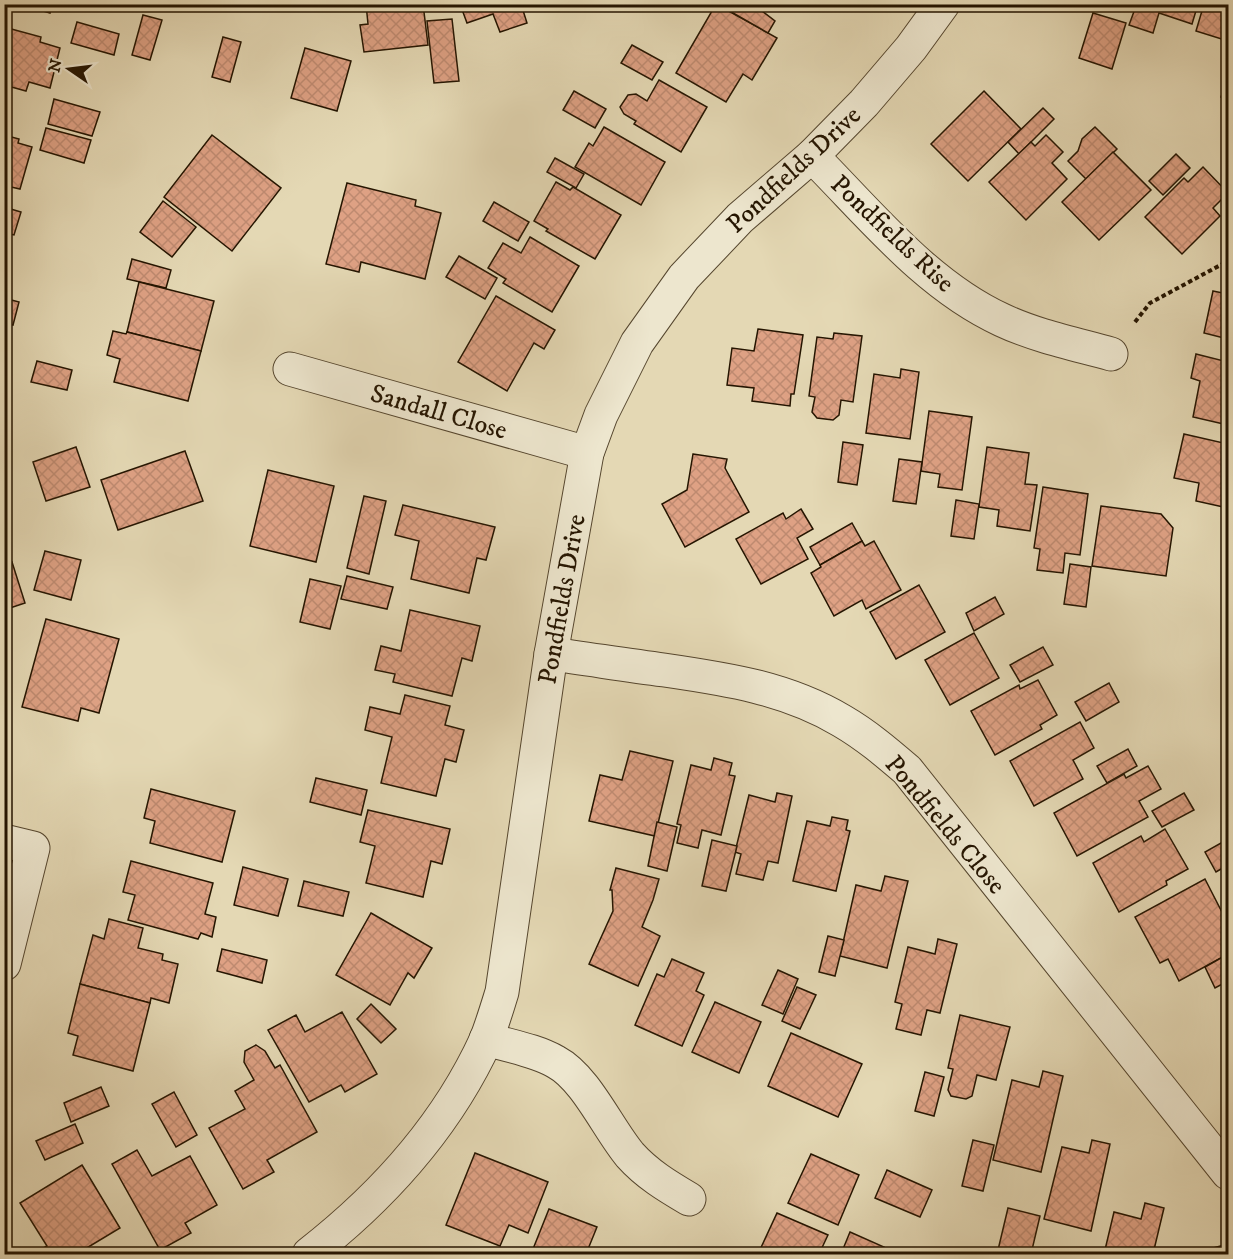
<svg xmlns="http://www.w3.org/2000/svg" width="1233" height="1259" font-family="'IM FELL DW Pica',serif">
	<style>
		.building { fill: url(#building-cross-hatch); stroke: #251501; stroke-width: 1.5 }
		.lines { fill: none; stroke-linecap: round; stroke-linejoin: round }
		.minor-casing { stroke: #55462e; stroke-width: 35 }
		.path { stroke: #251501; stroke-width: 4; stroke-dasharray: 4.5 3; stroke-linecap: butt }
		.minor { stroke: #ede6ce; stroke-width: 33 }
		.labels { text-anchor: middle; stroke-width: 5; stroke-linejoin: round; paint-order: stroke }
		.street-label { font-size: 26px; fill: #251501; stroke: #ede6ce }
	</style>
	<defs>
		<pattern id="building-cross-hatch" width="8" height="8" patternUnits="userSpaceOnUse" patternTransform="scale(1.5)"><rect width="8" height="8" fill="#dea184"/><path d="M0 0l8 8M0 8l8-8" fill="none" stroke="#be8a70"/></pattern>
	</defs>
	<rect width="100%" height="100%" fill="#e4d8b4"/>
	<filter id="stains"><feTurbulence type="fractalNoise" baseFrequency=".00333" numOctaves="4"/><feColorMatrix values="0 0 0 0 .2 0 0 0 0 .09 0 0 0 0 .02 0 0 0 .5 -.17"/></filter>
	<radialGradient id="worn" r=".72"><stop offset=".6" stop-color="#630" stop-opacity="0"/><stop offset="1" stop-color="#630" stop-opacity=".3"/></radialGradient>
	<!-- building -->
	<g class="building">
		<path d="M20,4h32l-2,9z"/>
		<path d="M366,4h57l5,41 -64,7 -4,-27 8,-1z"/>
		<path d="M460,4h61l6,19 -27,9 -7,-18 -26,9z"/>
		<path d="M716,4l61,34 -25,42 -9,-6 -17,28 -50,-29z"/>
		<path d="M753,4l22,17 -7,12 -49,-28z"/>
		<path d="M1198,4l-6,20 -33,-11 -6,20 -24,-8 7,-19 -3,-2z"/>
		<path d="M1204,4h24v37l-32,-10z"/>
		<path d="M1093,13l33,10 -14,46 -33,-11z"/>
		<path d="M143,15l19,5 -12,40 -18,-5z"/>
		<path d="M452,19l7,62 -25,2 -7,-62z"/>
		<path d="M77,22l42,12 -5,21 -43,-12z"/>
		<path d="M4,27l37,10 -1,5 20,6 -10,40 -21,-6 -3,9 -22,-6z"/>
		<path d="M223,37l18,5 -11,40 -18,-5z"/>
		<path d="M632,45l31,17 -11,18 -31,-17z"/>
		<path d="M305,48l46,13 -14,50 -46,-13z"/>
		<path d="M1228,75v25l-7,-3z"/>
		<path d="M659,80l48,27 -26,45 -47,-28 2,-3 -12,-7 -4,-7 8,-12 8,-1 11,7z"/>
		<path d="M574,91l32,18 -11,19 -32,-18z"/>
		<path d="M984,91l37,38 -53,52 -37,-37z"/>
		<path d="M54,99l46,13 -8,24 -44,-12z"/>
		<path d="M1043,108l11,11 -35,35 -11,-12z"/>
		<path d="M604,127l61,35 -24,43 -66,-38 14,-24 4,3z"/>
		<path d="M1095,127l22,22 -31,30 -18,-18 10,-10 4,-12z"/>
		<path d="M46,128l45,12 -7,23 -44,-13z"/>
		<path d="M4,135l15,4 -1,4 14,4 -12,42 -13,-3 -3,6z"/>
		<path d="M212,135l69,53 -49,63 -68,-54z"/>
		<path d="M1046,135l17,17 -11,11 15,16 -41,41 -37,-38 42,-40 4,4z"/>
		<path d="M1113,152l38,38 -52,50 -37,-38z"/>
		<path d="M1176,154l14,14 -27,27 -14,-14z"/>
		<path d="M555,158l29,16 -8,14 -29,-16z"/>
		<path d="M1203,167l25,26 -15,15 7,8 -38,38 -37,-37 39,-39 4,4z"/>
		<path d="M556,182l14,8 3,-3 48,28 -26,44 -49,-28 2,-2 -14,-8z"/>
		<path d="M347,183l69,17 -1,6 26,7 -16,66 -64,-17 -2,10 -33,-8z"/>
		<path d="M163,201l33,26 -24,30 -32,-25z"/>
		<path d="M494,202l35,20 -11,19 -35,-20z"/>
		<path d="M4,207l17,5 -7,23 -10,-2z"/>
		<path d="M530,237l49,29 -27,46 -49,-29 3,-4 -18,-11 15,-25 18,10z"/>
		<path d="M459,256l38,22 -12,21 -39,-22z"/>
		<path d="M132,259l39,11 -5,18 -39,-9z"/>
		<path d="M139,282l75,19 -13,50 -74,-19z"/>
		<path d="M1213,291l15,3v45l-24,-6z"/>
		<path d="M496,296l59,34 -11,19 -10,-6 -27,48 -49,-29z"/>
		<path d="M4,298l15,4 -6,23 -9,-2z"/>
		<path d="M758,329l45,6 -9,59h-3l-1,12 -38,-5 2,-13 -27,-3 5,-37 22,3z"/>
		<path d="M113,331l13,3 1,-2 74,19 -13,50 -74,-19 6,-23 -13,-4z"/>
		<path d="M834,333l28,3 -9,66 -12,-2 -2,15 -6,5 -16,-2 -5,-6 3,-15 -6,-1 8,-59 16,2z"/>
		<path d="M1196,354l32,8v63l-35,-8 7,-36 -9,-3z"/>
		<path d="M37,361l35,9 -5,20 -36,-8z"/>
		<path d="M901,369l18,3 -9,67 -44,-6 8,-59 26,4z"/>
		<path d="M929,411l43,6 -10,73 -24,-3 2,-13 -19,-3z"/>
		<path d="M1184,434l44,10v64l-32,-7 3,-18 -25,-5z"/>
		<path d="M843,442l20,3 -6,40 -19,-3z"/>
		<path d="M76,447l14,40 -44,14 -13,-39z"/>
		<path d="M987,447l42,6 -4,31 12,1 -7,46 -33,-5 2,-16 -20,-3z"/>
		<path d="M185,451l18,50 -85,29 -17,-50z"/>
		<path d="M693,454l34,5 -2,9 24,44 -64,35 -23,-43 25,-14z"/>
		<path d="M899,459l23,3 -6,42 -23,-3z"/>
		<path d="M268,470l66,16 -18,76 -66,-16z"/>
		<path d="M1043,487l45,7 -8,61 -15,-2 -2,20 -26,-3 3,-21 -6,-1z"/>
		<path d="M364,496l22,5 -17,73 -22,-6z"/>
		<path d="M956,500l23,4 -5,35 -23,-3z"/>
		<path d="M403,505l92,22 -9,33 -9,-2 -8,35 -58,-14 8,-38 -24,-6z"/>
		<path d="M1101,506l60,8 12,14 -7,48 -74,-10z"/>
		<path d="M801,509l12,20 -16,9 11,21 -47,25 -25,-45 47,-26 3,6z"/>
		<path d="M852,523l10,18 -42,24 -10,-18z"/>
		<path d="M862,541l3,5 9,-5 27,49 -35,19 -4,-9 -28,16 -23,-43 10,-6 -1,-2z"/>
		<path d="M45,551l36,9 -10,40 -37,-10z"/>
		<path d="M12,562l13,41 -21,7v-46z"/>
		<path d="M1070,564l21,3 -5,40 -22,-3z"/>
		<path d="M347,576l46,11 -6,22 -46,-10z"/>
		<path d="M310,579l31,7 -11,43 -30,-7z"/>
		<path d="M919,585l26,47 -49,27 -26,-47z"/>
		<path d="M995,597l9,17 -30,17 -8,-18z"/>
		<path d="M410,610l70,16 -8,35 -10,-3 -10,38 -59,-14 2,-8 -20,-4 6,-24 20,5z"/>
		<path d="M46,619l73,20 -20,74 -18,-5 -3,13 -56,-14z"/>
		<path d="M974,633l25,45 -49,27 -25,-45z"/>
		<path d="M1043,647l10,18 -33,17 -10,-17z"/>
		<path d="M1038,680l19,35 -17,10 2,4 -47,26 -24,-44 48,-26 1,4z"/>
		<path d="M1109,683l10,19 -33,19 -11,-19z"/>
		<path d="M405,695l45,11 -5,19 19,5 -8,32 -11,-3 -9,37 -55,-13 11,-46 -27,-7 5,-23 30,7z"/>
		<path d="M1080,722l14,26 -21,12 10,19 -49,27 -24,-45z"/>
		<path d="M1128,749l9,17 -30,17 -10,-17z"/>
		<path d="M630,751l43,10 -18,75 -66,-15 11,-46 22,5z"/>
		<path d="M714,758l18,5 -3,12 6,1 -14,59 -19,-5 -4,18 -21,-5 4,-18 -4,-1 14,-59 20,5z"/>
		<path d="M1148,766l13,23 -22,12 9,16 -71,39 -23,-43 70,-39 2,4z"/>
		<path d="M316,778l51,12 -6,25 -51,-13z"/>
		<path d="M151,789l84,22 -13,51 -72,-19 5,-22 -11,-3z"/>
		<path d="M777,793l15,3 -14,67 -10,-2 -5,19 -27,-6 5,-20 -6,-2 14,-57 26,7z"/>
		<path d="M1184,793l10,17 -32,17 -10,-16z"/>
		<path d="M368,810l82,19 -8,35 -11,-3 -8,36 -57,-14 9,-37 -15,-4z"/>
		<path d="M832,817l16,3 -2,10 4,1 -14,60 -43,-10 14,-60 23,5z"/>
		<path d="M657,822l20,5 -10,44 -19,-5z"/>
		<path d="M1165,829l23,40 -22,12 1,4 -48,27 -26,-49 48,-27 3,6z"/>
		<path d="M1228,839v26l-12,7 -11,-20z"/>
		<path d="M712,840l25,6 -11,45 -24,-5z"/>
		<path d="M131,861l82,22 -8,31 11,3 -4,20 -11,-4 -3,6 -70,-19 7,-25 -12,-3z"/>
		<path d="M243,867l45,12 -10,37 -44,-11z"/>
		<path d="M616,868l43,11 -6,21 -11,27 18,9 -22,50 -49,-22 24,-53 -1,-21h-2z"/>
		<path d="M885,876l23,5 -21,87 -47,-12 16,-71 25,6z"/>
		<path d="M1205,879l23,45v30l-49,27 -11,-22 -8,4 -25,-46z"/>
		<path d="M304,881l45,11 -6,24 -45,-10z"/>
		<path d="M371,913l61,35 -18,30 -6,-5 -18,32 -54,-30z"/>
		<path d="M109,919l34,9 -5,20 25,6 -1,6 16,4 -9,39 -18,-5 -1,5 -70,-19 13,-49 11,4z"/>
		<path d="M828,936l16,4 -9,36 -16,-4z"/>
		<path d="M938,939l19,5 -17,69 -13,-3 -6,25 -25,-6 6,-25 -7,-2 13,-55 27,7z"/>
		<path d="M222,949l45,11 -5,23 -45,-12z"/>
		<path d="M1228,954v27l-13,7 -10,-21z"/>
		<path d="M672,959l32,14 -8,18 8,4 -22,51 -47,-21 22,-51 7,3z"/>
		<path d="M778,970l20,9 -15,35 -21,-9z"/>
		<path d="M80,984l70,19 -17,68 -60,-16 5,-19 -10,-3z"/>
		<path d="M797,987l19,8 -16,34 -18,-8z"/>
		<path d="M715,1002l46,20 -22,51 -47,-21z"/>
		<path d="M371,1004l25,25 -15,14 -24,-24z"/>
		<path d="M342,1012l35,62 -32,18 -4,-7 -32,17 -41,-72 28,-15 9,17z"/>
		<path d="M960,1015l50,12 -14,53 -19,-5 -5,21 -6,3 -15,-3 -3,-6 5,-21 -5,-1z"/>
		<path d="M791,1033l71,31 -24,53 -70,-31z"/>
		<path d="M256,1045l9,6 10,17 5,-3 37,67 -50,28 7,12 -31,17 -34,-61 36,-19 -10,-18 19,-11 -10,-18 1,-11z"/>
		<path d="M1043,1071l20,5 -22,96 -48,-12 19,-80 27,7z"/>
		<path d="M925,1072l19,5 -10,39 -19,-5z"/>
		<path d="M101,1087l8,19 -38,16 -7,-19z"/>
		<path d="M174,1092l23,43 -21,12 -24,-43z"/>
		<path d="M75,1124l8,19 -38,17 -9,-19z"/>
		<path d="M973,1140l21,5 -11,46 -21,-5z"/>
		<path d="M1092,1140l18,4 -19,87 -47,-12 18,-72 27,6z"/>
		<path d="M137,1150l15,26 38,-20 27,49 -32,18 6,10 -31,17 -48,-86z"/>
		<path d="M475,1153l73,29 -20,51 -19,-8 -9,21 -54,-21z"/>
		<path d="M811,1154l48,21 -21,50 -50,-22z"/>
		<path d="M82,1165l38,63 -40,24 2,2h-49l14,-8 -27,-43z"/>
		<path d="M887,1170l45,20 -12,27 -45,-19z"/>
		<path d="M1145,1203l19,5 -11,46h-49l10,-42 27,7z"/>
		<path d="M1008,1208l32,8 -9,38h-14l-19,-4z"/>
		<path d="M549,1209l48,18 -11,27h-55z"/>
		<path d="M777,1213l51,22 -9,19h-61z"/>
		<path d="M850,1232l34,15 -4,7h-25l-12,-5z"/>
		<path d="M1228,1244v10h-37z"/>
	</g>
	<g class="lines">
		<!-- minor casing -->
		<g class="minor-casing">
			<g id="minor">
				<path d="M812,156c58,58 114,129 190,164 34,16 73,24 109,34"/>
				<path d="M290,369l297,84"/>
				<path d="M551,654c37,5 75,11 113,16 62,9 123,18 178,51 24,14 44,31 65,49l321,403"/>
				<path d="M4,841l29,7 -29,116"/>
				<path d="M486,1039c23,7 49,11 70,23 30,16 52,67 74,93 17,19 37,31 59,44"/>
				<path d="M309,1254c73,-57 138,-129 177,-214 6,-15 11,-32 16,-48l49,-338 36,-201 14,-38 36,-72 47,-66 56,-59 72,-62 52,-53 47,-55 32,-44"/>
			</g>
		</g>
		<!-- path -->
		<path class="path" d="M1135,322l15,-19 78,-42"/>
		<!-- minor -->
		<use href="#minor" class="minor"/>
	</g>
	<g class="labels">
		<!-- street labels -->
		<g class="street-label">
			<text transform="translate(793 169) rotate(-43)" y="9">Pondfields Drive</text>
			<text transform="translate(893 233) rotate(43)" y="9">Pondfields Rise</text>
			<text transform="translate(439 411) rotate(16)" y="9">Sandall Close</text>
			<text transform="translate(561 599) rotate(-80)" y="9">Pondfields Drive</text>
			<text transform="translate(946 824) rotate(50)" y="9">Pondfields Close</text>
		</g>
	</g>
	<!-- margin -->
	<rect width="1233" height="1259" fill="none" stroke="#e4d8b4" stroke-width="24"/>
	<rect x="6" y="6" width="1221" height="1247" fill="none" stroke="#251501" stroke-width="3"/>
	<rect x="12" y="12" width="1209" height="1235" fill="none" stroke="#251501" stroke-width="1.5"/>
	<!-- north arrow -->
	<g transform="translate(69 69) rotate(284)" stroke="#ede6ce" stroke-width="4.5" paint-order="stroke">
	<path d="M0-4.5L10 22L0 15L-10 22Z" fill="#251501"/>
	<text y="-9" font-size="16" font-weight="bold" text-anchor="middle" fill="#251501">N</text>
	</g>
	<rect width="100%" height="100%" filter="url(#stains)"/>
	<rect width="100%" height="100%" fill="url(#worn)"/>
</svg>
